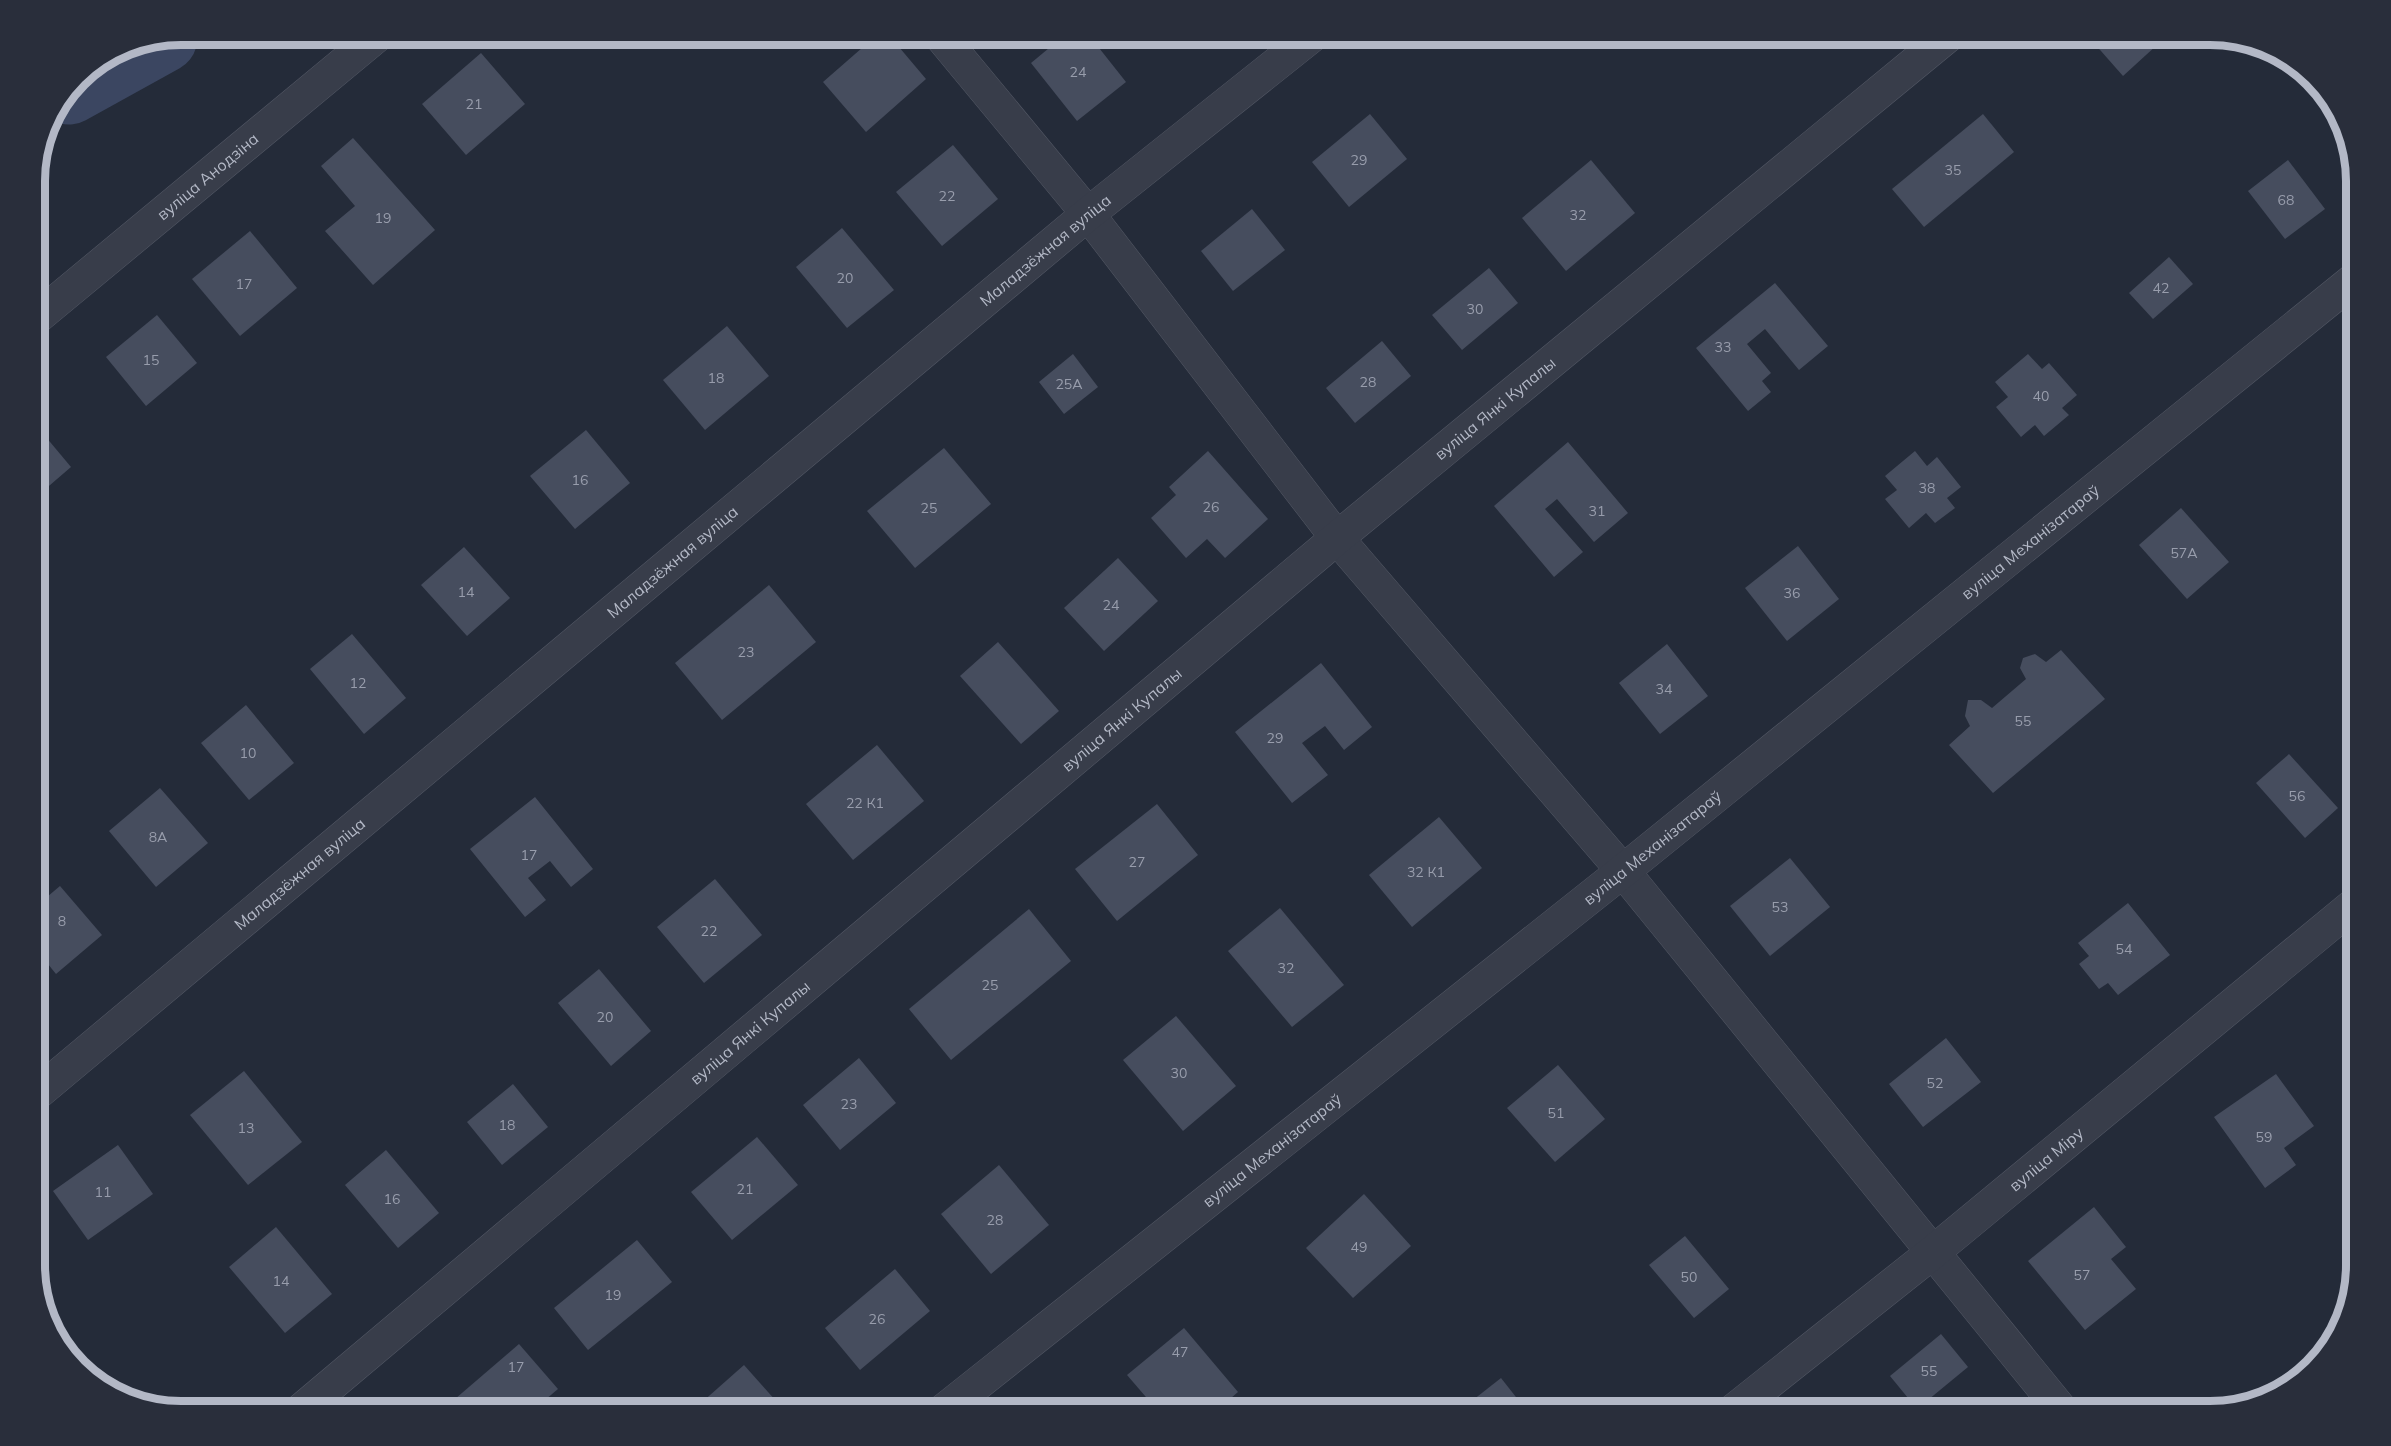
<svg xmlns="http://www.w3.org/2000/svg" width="2391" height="1446" font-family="Mulish,sans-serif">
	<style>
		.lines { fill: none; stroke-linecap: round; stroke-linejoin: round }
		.river { stroke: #3b4661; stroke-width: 69 }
		.building { fill: #464d5e }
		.minor-casing { stroke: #535865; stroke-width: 34 }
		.tertiary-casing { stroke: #535865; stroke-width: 34 }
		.minor { stroke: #383d4a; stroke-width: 33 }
		.tertiary { stroke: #383d4a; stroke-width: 33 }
		.labels { text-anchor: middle; stroke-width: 4.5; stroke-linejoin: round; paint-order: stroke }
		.number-label { font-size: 14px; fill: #989dac }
		.street-label { font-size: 16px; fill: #b3b8c6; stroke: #1d222f }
		.rim { fill: none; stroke: #b3b8c6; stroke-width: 8 }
	</style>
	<rect width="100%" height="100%" fill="#242b39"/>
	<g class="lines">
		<!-- river -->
		<path class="river" d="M69,90l94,-52"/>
	</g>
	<!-- building -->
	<g class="building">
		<path d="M878,34h10l38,45 -60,53 -43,-50z"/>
		<path d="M1066,34h22l38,48 -49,39 -46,-58z"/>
		<path d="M2086,34h83l-46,42z"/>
		<path d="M481,53l44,51 -59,51 -44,-51z"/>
		<path d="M1370,114l37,45 -58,48 -37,-45z"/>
		<path d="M1983,114l31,38 -90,75 -32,-38z"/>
		<path d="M353,138l82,92 -62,55 -48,-54 30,-25 -34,-40z"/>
		<path d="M953,145l45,54 -56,47 -46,-54z"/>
		<path d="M1591,160l44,53 -69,58 -44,-53z"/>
		<path d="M2288,160l37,49 -40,30 -37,-48z"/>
		<path d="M1252,209l33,41 -52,41 -32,-40z"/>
		<path d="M842,228l52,62 -47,38 -51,-61z"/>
		<path d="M250,231l47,57 -57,48 -48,-57z"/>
		<path d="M2169,257l24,27 -40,35 -24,-26z"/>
		<path d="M1489,268l29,35 -56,47 -30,-35z"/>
		<path d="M1775,283l53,63 -29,24 -34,-41 -18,15 24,29 -9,8 9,11 -23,19 -52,-63z"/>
		<path d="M157,315l40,48 -51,43 -40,-49z"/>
		<path d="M727,326l42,50 -64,54 -42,-50z"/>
		<path d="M1382,341l29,35 -56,47 -29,-35z"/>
		<path d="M1073,354l25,33 -34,27 -25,-32z"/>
		<path d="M2028,354l14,15 7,-6 28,32 -15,13 7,7 -25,21 -9,-11 -14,12 -25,-30 12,-10 -13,-15z"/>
		<path d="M35,424l36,43 -36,31z"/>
		<path d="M586,430l44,53 -55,46 -45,-53z"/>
		<path d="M1568,442l60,71 -34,29 -37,-43 -12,10 38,43 -29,25 -60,-71z"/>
		<path d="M944,448l47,56 -76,64 -48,-57z"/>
		<path d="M1208,451l60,68 -43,39 -18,-19 -21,19 -35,-40 25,-23 -7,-8z"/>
		<path d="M1915,451l12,15 10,-9 24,30 -14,11 8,10 -20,15 -9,-10 -17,15 -24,-29 12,-9 -12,-14z"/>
		<path d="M2181,508l48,54 -42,37 -48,-54z"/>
		<path d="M1798,546l41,53 -52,42 -42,-53z"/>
		<path d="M464,547l46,51 -43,38 -46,-51z"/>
		<path d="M1118,558l40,43 -54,50 -40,-43z"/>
		<path d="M769,585l47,57 -94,78 -47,-57z"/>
		<path d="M352,634l54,64 -42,36 -54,-65z"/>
		<path d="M998,642l61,69 -38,33 -61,-68z"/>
		<path d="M1667,644l41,52 -48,38 -41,-51z"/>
		<path d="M2061,650l44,49 -112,94 -44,-48 21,-19 -5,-10 3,-16h13l11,8 34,-29 -6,-11 3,-10 12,-4 11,8z"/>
		<path d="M1321,663l51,64 -28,23 -19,-24 -23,17 26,32 -36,28 -57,-71z"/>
		<path d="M246,705l48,58 -45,37 -48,-57z"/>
		<path d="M877,745l47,56 -71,59 -47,-56z"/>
		<path d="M2289,754l49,54 -33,30 -49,-55z"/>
		<path d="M160,788l48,55 -52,44 -47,-56z"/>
		<path d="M535,797l58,72 -22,18 -21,-26 -22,17 18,22 -21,17 -55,-68z"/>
		<path d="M1157,804l41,51 -81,66 -42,-52z"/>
		<path d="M1439,817l43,51 -70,59 -43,-52z"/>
		<path d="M1790,858l40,49 -60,49 -40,-50z"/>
		<path d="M715,879l47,56 -58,48 -47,-56z"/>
		<path d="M60,886l42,49 -46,39 -21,-26v-41z"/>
		<path d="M2128,903l42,52 -52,40 -10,-12 -9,6 -20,-25 10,-8 -11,-13z"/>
		<path d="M1280,908l64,77 -52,42 -64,-76z"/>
		<path d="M1029,909l42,52 -120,99 -42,-51z"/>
		<path d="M599,969l52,62 -40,35 -53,-63z"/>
		<path d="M1176,1016l60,70 -53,45 -60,-71z"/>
		<path d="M1946,1038l35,44 -58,45 -34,-43z"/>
		<path d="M859,1058l37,45 -56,47 -37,-45z"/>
		<path d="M1558,1065l47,54 -50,43 -48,-54z"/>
		<path d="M244,1071l58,71 -54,43 -58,-70z"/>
		<path d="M2276,1074l38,52 -30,22 12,17 -31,23 -51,-71z"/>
		<path d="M513,1084l35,43 -46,38 -35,-43z"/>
		<path d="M757,1137l41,48 -66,55 -41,-48z"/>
		<path d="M118,1145l35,49 -65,46 -35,-49z"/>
		<path d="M386,1150l53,63 -41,35 -53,-63z"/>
		<path d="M999,1165l50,60 -58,49 -50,-60z"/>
		<path d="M1364,1194l47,52 -58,52 -47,-50z"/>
		<path d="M2094,1207l32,40 -15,12 25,30 -51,41 -57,-69z"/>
		<path d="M276,1227l56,67 -47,39 -56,-66z"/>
		<path d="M1685,1236l44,53 -35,29 -45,-53z"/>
		<path d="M637,1240l35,42 -84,68 -34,-42z"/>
		<path d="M895,1269l35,42 -70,59 -35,-42z"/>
		<path d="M1184,1328l54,64 -22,19h-58l-31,-36z"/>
		<path d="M1941,1334l27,33 -51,42 -27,-33z"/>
		<path d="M519,1344l39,45 -26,22h-91z"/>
		<path d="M744,1365l41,46h-93z"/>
		<path d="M1501,1378l26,33h-68z"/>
	</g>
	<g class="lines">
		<!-- minor casing -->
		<g class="minor-casing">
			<g id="minor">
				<path d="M939,34l149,180 249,324 286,333 439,540"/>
				<path id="s1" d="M35,319l344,-285"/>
				<path id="s2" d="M35,1095l1053,-881 226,-180"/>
				<path id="s3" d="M300,1411l1037,-873 613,-504"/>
				<path id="s4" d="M1733,1411l199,-158 424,-350"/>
			</g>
		</g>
		<!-- tertiary casing -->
		<g class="tertiary-casing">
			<g id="tertiary">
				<path id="s5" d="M943,1411l680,-540 733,-593"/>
			</g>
		</g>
		<!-- minor -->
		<use href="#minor" class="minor"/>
		<!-- tertiary -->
		<use href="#tertiary" class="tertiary"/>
	</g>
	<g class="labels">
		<!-- number labels -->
		<g class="number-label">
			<text x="1078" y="77">24</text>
			<text x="474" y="109">21</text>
			<text x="1359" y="165">29</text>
			<text x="1953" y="175">35</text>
			<text x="947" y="201">22</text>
			<text x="2286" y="205">68</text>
			<text x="1578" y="220">32</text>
			<text x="383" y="223">19</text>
			<text x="845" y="283">20</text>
			<text x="244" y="289">17</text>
			<text x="2161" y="293">42</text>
			<text x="1475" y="314">30</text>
			<text x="1723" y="352">33</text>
			<text x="151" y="365">15</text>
			<text x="716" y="383">18</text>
			<text x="1368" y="387">28</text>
			<text x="1069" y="389">25А</text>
			<text x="2041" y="401">40</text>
			<text x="580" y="485">16</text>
			<text x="1927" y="493">38</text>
			<text x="1211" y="512">26</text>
			<text x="929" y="513">25</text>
			<text x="1597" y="516">31</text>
			<text x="2184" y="558">57А</text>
			<text x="466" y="597">14</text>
			<text x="1792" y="598">36</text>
			<text x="1111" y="610">24</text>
			<text x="746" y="657">23</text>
			<text x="358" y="688">12</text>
			<text x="1664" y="694">34</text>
			<text x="2023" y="726">55</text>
			<text x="1275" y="743">29</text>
			<text x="248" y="758">10</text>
			<text x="2297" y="801">56</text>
			<text x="865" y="808">22 К1</text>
			<text x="158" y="842">8А</text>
			<text x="529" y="860">17</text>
			<text x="1137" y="867">27</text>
			<text x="1426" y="877">32 К1</text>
			<text x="1780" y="912">53</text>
			<text x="62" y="926">8</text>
			<text x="709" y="936">22</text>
			<text x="2124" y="954">54</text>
			<text x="1286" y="973">32</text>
			<text x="990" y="990">25</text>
			<text x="605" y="1022">20</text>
			<text x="1179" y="1078">30</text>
			<text x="1935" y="1088">52</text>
			<text x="849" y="1109">23</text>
			<text x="1556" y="1118">51</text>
			<text x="507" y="1130">18</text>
			<text x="246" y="1133">13</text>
			<text x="2264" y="1142">59</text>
			<text x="745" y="1194">21</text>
			<text x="103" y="1197">11</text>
			<text x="392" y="1204">16</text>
			<text x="995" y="1225">28</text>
			<text x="1359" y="1252">49</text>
			<text x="2082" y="1280">57</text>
			<text x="1689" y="1282">50</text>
			<text x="281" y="1286">14</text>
			<text x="613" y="1300">19</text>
			<text x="877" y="1324">26</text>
			<text x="1180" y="1357">47</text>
			<text x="516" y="1372">17</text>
			<text x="1929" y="1376">55</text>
		</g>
		<!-- street labels -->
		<g class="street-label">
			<text dy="6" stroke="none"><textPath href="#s1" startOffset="224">вуліца Анодзіна</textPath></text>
			<text dy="6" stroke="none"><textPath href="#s2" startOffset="1317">Маладзёжная вуліца</textPath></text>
			<text dy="6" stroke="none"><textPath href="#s3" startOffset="1560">вуліца Янкі Купалы</textPath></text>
			<text dy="6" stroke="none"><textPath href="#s5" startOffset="1392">вуліца Механізатараў</textPath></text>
			<text dy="6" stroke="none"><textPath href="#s2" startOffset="831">Маладзёжная вуліца</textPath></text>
			<text dy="6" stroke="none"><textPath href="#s3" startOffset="1074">вуліца Янкі Купалы</textPath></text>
			<text dy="6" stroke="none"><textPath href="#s5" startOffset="906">вуліца Механізатараў</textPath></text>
			<text dy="6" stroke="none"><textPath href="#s2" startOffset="345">Маладзёжная вуліца</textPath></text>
			<text dy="6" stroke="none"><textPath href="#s3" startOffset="588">вуліца Янкі Купалы</textPath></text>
			<text dy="6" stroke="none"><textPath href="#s5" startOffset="420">вуліца Механізатараў</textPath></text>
			<text dy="6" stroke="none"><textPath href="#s4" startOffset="402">вуліца Міру</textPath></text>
		</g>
	</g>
	<!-- crop -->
	<path d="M0 0H2391V1446H0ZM181 45H2210A136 136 0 0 1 2346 181V1265A136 136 0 0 1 2210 1401H181A136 136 0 0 1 45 1265V181A136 136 0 0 1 181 45Z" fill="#292e3b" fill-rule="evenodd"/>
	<path class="rim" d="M181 45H2210A136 136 0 0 1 2346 181V1265A136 136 0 0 1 2210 1401H181A136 136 0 0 1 45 1265V181A136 136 0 0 1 181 45Z"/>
</svg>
